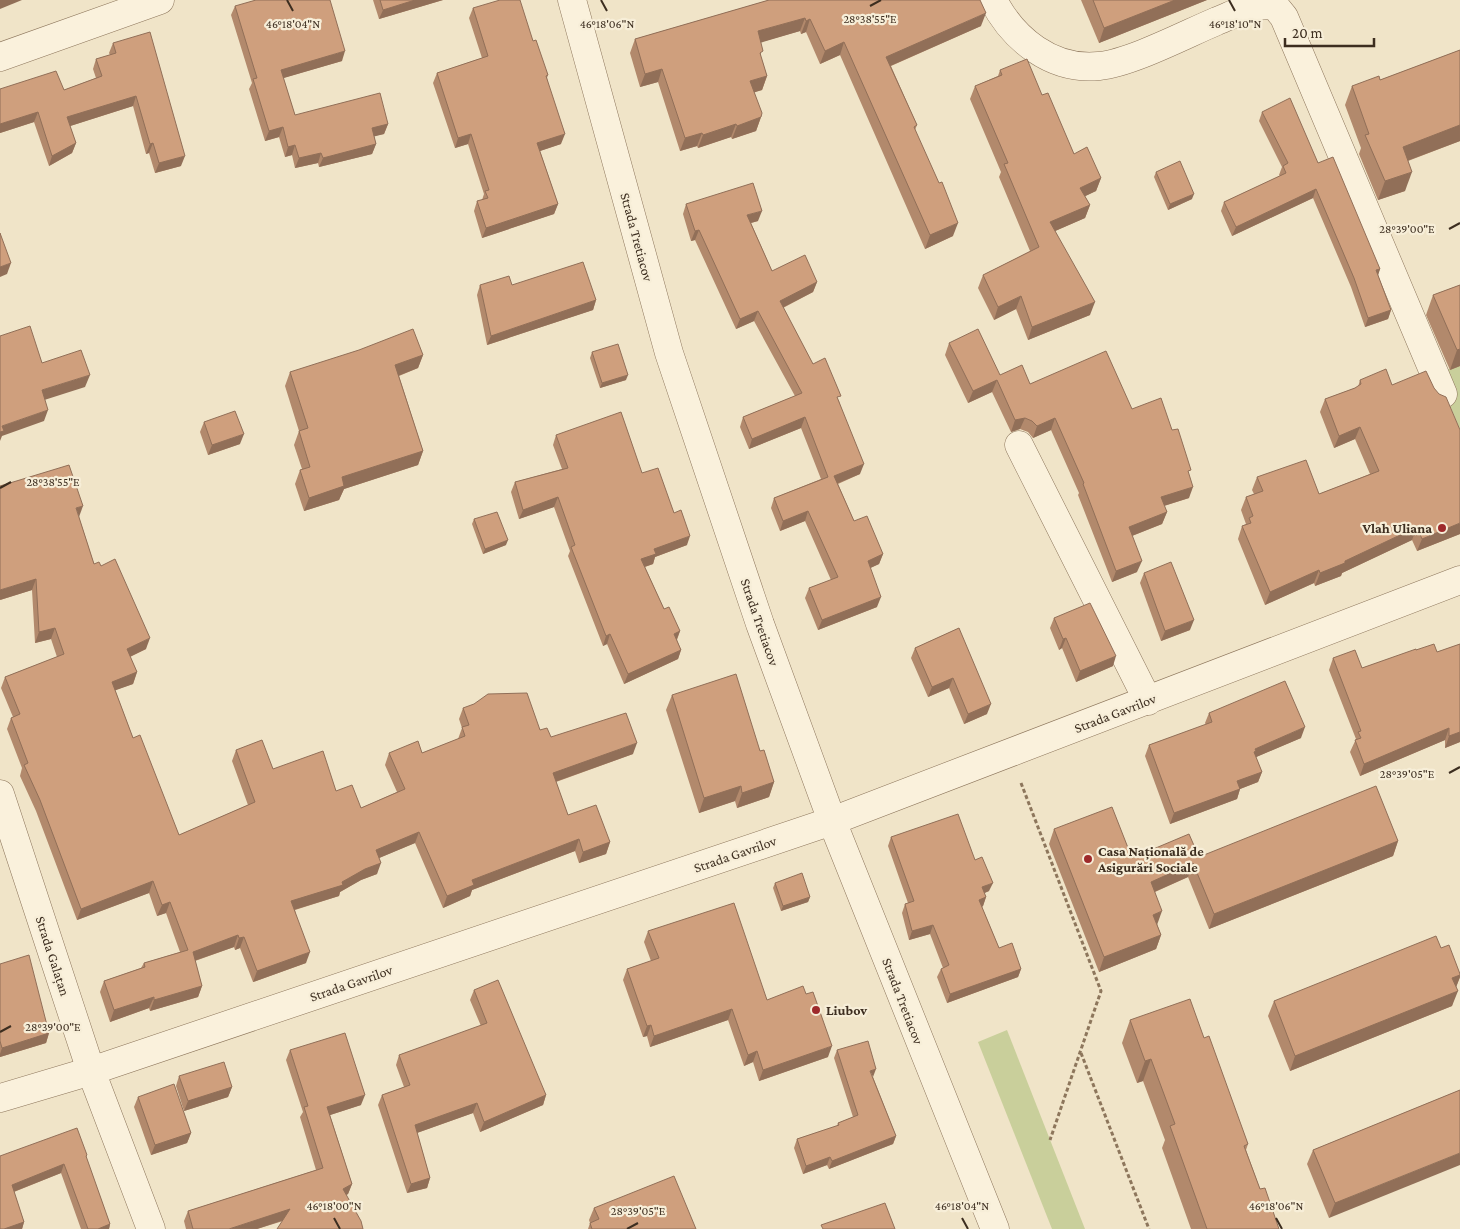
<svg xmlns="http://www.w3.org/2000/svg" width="1460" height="1229" font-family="'Crimson Pro',serif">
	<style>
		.green { fill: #c9cf9b }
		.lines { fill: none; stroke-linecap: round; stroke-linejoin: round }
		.minor-casing { stroke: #8d765c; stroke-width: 29 }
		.path { stroke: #8d765c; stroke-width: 3; stroke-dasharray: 4 2.5; stroke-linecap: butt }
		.minor { stroke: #faf1dc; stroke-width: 28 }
		.wall { fill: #b2896c }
		.shaded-wall { fill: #916f58 }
		.building { fill: #cf9f7d; stroke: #916f58 }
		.ticks { fill: none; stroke: #3d2e20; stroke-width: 2 }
		.poi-dot { fill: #9e2a2b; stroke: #f7eed8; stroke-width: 2 }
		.labels { text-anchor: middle; stroke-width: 4.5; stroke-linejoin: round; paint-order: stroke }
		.street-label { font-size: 14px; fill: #3d2e20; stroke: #f7eed8 }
		.poi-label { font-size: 14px; font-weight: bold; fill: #3d2e20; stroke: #f7eed8; text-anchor: start }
		.ticks-label { font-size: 12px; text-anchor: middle; fill: #3d2e20; stroke: #f7eed8; stroke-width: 4.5; stroke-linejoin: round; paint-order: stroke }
	</style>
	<rect width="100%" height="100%" fill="#f0e4c8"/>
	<!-- green -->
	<g class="green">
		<path d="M1460,365v65l-23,-57z"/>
		<path d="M1007,1030l78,199h-33l-74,-187z"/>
	</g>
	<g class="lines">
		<!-- minor casing -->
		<g class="minor-casing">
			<g id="minor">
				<path d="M572,0l97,353 91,271 72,197 163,408"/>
				<path d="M993,0c20,39 59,71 106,66 32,-3 87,-32 118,-45 18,-7 38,-19 58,-15l9,11 159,377"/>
				<path d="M0,57l160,-57"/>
				<path d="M1019,445l129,256"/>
				<path d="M0,794l91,277 60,158"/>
				<path d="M0,1098l91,-27 741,-250 628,-241"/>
			</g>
		</g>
		<!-- path -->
		<g class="path">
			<path d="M1021,783l80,208 -51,149"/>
			<path d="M1081,1053l68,176"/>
		</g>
		<!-- minor -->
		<use href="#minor" class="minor"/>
	</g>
	<!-- wall -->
	<g class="wall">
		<path d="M373,0h70l-64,19z"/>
		<path d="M769,0l212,26 -90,40 26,59 -2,5 38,106 -28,13 -85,-194 -20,9 -14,-32 -5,2 -1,-3 -39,11v15l6,19 -5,14 -8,2 7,25 -5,14 -24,8 -1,-2 -33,11 -1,-2 -17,5 -22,-69 -18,5 -10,-34 5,-14z"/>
		<path d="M1081,0h126l-108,43z"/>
		<path d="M235,6l107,55 -59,17 12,37 93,9 -4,10 -10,2 2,8 -4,10 -53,13 -1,-4 -23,5 -3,-13 -7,2 -6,-20 -14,4 -16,-52 3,-6 -21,-68z"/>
		<path d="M473,8l60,33 15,34 -1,3 14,66 -21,7 18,53 -4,10 -72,24 -8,-27 3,-10 5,-1 2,-6 -16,-50 -13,4 -22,-65 4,-10 45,-15 -13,-40z"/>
		<path d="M113,43l68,123 -26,7 -6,-20 -3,1 -13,-48 -63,20 6,17 -4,10 -23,13 -15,-44 -34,11v-44l64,1 32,-12 -3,-9 3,-10 14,-4 -1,-2z"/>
		<path d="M1460,50v91l-52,20 -3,30 -27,9 -19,-46 2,-6 -16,-43 7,-19 28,-6z"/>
		<path d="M1000,70l42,25 32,59 27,24 -5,13 -11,5 5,9 -5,13 -30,13 35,84 -62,25 -12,-31 -22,11 -16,-32 5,-13 47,-24 -31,-74 2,-5 -31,-73 5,-13 23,-10z"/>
		<path d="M1262,112l56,51 62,106 -2,6 13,35 -3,9 -23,8 -14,-40 -38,-89 -81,38 -11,-25 3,-9 56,-26 -1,-1 3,-8 -23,-46z"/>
		<path d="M1156,172l36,27 -24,11 -14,-33z"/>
		<path d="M686,204l72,17 -7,2 21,48 45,11 -4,10 -30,16 30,56 26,37 21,73 -22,10 16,37 29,33 -4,10 -9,4 7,39 -59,23 -13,-32 4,-10 22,-8 -26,-59 -25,10 -9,-23 3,-10 47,-19 -20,-51 -52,21 -9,-22 3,-10 52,-21 -41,-75 -18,8 -41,-89 -4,1 -8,-27z"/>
		<path d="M480,285l116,15 -3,10 -106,35 -10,-50z"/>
		<path d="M1460,285v81l-10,4 -24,-55 7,-20z"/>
		<path d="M949,343l51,32 30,9 102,25 57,66v23l-25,8 3,6 -5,12 -30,12 5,36 -25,10 -34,-87 1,-2 -28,-63 -18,8 -5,-6 -8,-3 -9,3 -19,-40 -24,11 -23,-48z"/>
		<path d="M592,352l34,28 -26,8 -10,-30z"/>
		<path d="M423,355l-5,13 -19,8 24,75 -5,14 -74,24 -5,11 -35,11 -9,-27 5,-14 2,-1 -8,-24 5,-14 -14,-45 5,-14z"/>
		<path d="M1360,380l32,5 68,149 -43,17 -5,-11 -70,33 -1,3 -26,10 -1,-3 -49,22 -27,-66 4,-13 4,-2 -5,-14 5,-13 8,-3 -2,-4 5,-13 62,17 51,-20 -15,-35 -21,9 -14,-36 5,-13 30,-11 3,-1z"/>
		<path d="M204,422l36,22 -32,11 -8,-23z"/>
		<path d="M556,435l86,38 32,40 13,32 -32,12 -2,7 -8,3 19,42 16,22 -3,9 4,10 -3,9 -54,25 -17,-40 -4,2 -35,-90 2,-5 -16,-44 -35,12 -8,-27 4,-10 47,-13 -9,-24z"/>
		<path d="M79,517l15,47 7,2 45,83 -16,8 7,15 -4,12 -18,6 18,48 46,97 69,-30 -16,-44 4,-11 37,19 63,22 25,17 36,-16 -12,-27 4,-12h33l36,-14 4,-11 -3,-9 4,-11 77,22 11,7 82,17 -77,28 12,33 42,27 -4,12 -27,9 -4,-12 -103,39 -2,6 -27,12 -28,-65 -36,15 -2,16 -16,6 -21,12 -1,4 -44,14 11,53 -53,19 -13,-34 -5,2 -1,-3 -39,14 7,25 -4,11 -48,14 -1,-3 -39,14 -10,-30 4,-11 37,-13 3,-5 36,-11 -14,-39 -9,3 -8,-23 -72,27 -41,-109 -16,-35 2,-8 -15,-39 4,-11 2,-1 -12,-29 4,-11 52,-20 -6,-18 -16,4 -3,-53 -32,10z"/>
		<path d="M474,519l32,26 -23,9 -11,-30z"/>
		<path d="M1144,573l46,57 -29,11 -21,-58z"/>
		<path d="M1054,618l59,48 -37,16 -14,-34 -3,2 -9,-22z"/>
		<path d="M959,628l28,86 -23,10 -15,-36 -21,9 -17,-39 4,-10z"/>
		<path d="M1460,644v98l-15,6v-8l-85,36 -10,-24 6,-13 -27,-69 4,-12 29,10 54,-18 21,2z"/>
		<path d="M672,695l88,56 14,31 -5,15 -32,11 -2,-7 -36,12 -33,-103z"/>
		<path d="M1209,713l92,25 -45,19 6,15 -4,10 -18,7 -3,10 -67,25 -25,-68 4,-11 57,-20 -1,-2z"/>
		<path d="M1054,829l78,29 67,-1 199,-16 -5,15 -184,73 -21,-52 -33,15 2,32 4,11 -5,14 -57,23 -50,-128z"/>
		<path d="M891,837l84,23 14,31 -5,2 2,4 -3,9 -1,1 17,41 22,21 -3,8 -71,26 -10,-26 4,-8 2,-1 -13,-34 -21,6 -7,-27 3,-9 3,-1 -20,-57z"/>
		<path d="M775,883l35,14 -2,5 -27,9 -8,-23z"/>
		<path d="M648,931l119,69 61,57 -69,24 -6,-19 -9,4 -16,-46 -78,27 -3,-11 -4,1 -20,-57 4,-11 24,-8 -7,-19z"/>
		<path d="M1441,948l19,26v3l-4,10 -4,19 -162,65 -22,-55 6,-15z"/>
		<path d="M0,964l49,69 -3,10 -46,14z"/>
		<path d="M474,990l72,105 -3,10 -63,27 -7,-19 -56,20 13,45 -3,10 -20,5 -29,-88 4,-10 22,-8 -8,-22 3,-10 82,-29 -11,-26z"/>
		<path d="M1130,1020l74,18 44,106 -2,6 14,39 19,40h-88l-29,-81 3,-8 -22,-59 -6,2 -15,-40z"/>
		<path d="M290,1050l71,55 -31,10 22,69 -4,10 -65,27 -26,8h-71l-2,-8 4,-10 128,-41 -16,-53 3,-5 -17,-52z"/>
		<path d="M837,1050l36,27 23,59 -3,8 -64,25 -2,-4 -24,9 -9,-26 3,-9 40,-13 1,-3 15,-6 -19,-59z"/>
		<path d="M179,1076l53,11 -4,10 -44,14 -8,-25z"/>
		<path d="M1460,1090l-131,128 -22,-54 6,-14z"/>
		<path d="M138,1097l53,36 -4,10 -36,12 -17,-48z"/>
		<path d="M87,1155l-1,3 24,66 -1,5h-28l-20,-56 -47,19 10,30 -2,7h-22v-73z"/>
		<path d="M594,1208l102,21h-108l2,-6 -1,-3z"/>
	</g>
	<!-- shaded-wall -->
	<g class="shaded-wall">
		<path d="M0,0h22l-22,9z"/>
		<path d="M415,0h28l-64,19 4,-9z"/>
		<path d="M1175,0h32l-108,43 5,-15z"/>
		<path d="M986,13l-5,13 -100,44 5,-13z"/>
		<path d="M805,18l-5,13 -47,14 5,-14z"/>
		<path d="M810,19l-4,13 -5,2 5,-13z"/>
		<path d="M844,42l-4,13 -20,9 5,-13z"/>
		<path d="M345,51l-3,10 -65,19 4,-10z"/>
		<path d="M662,69l-4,13 -18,5 5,-13z"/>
		<path d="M767,76l-5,14 -16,5 4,-14z"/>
		<path d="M136,96l-3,10 -69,22 3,-11z"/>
		<path d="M38,112l-4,10 -34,11v-9z"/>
		<path d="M761,117l-5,14 -24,8 5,-13z"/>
		<path d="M388,124l-4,10 -16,4 4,-10z"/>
		<path d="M736,124l-5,13 -33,11 5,-13z"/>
		<path d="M1460,125v16l-64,24 7,-18z"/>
		<path d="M283,127l-4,10 -14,4 4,-10z"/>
		<path d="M702,133l-5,13 -17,5 5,-13z"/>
		<path d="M471,134l-3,10 -13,4 3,-10z"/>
		<path d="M565,134l-4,10 -27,9 3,-10z"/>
		<path d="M76,143l-4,10 -23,13 3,-10z"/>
		<path d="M153,143l-4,10 -3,1 4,-10z"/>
		<path d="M376,144l-4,10 -53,13 4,-9z"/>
		<path d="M295,145l-3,10 -7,2 3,-10z"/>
		<path d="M321,153l-3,10 -23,5 4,-10z"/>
		<path d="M185,156l-4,10 -26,7 4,-10z"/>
		<path d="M1412,172l-7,19 -27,9 7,-19z"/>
		<path d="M1101,178l-5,13 -21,10 5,-13z"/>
		<path d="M1316,189l-3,9 -81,38 4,-9z"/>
		<path d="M1194,194l-2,5 -24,11 2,-6z"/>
		<path d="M558,204l-4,10 -72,24 4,-10z"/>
		<path d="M1090,205l-5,13 -39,17 4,-13z"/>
		<path d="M762,211l-4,10 -15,4 4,-10z"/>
		<path d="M958,223l-5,13 -28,13 5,-14z"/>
		<path d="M699,230l-4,10 -4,1 4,-10z"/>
		<path d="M11,263l-4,11 -7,3v-10z"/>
		<path d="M1380,269l-3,9 -1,-8z"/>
		<path d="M817,282l-4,10 -37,19 4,-10z"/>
		<path d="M1021,296l-5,13 -22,11 4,-13z"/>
		<path d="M596,300l-3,10 -106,35 4,-9z"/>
		<path d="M1095,302l-5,13 -62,25 4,-13z"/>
		<path d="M1391,310l-3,9 -23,8 3,-9z"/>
		<path d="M758,311l-4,10 -18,8 4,-10z"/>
		<path d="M1460,349v17l-10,4 7,-20z"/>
		<path d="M423,355l-5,13 -28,11 5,-14z"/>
		<path d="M90,375l-5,12 -47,15 4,-12z"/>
		<path d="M628,375l-2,5 -26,8 2,-5z"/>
		<path d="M997,380l-5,12 -24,11 5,-12z"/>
		<path d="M48,410l-4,11 -42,15 -2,5v-9l2,-6z"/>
		<path d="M805,417l-4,11 -52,21 3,-10z"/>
		<path d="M1025,418l-5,11 -9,3 4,-12z"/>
		<path d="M1055,418l-4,12 -18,8 4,-12z"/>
		<path d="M1360,427l-5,12 -21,9 5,-12z"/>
		<path d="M244,434l-4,10 -32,11 4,-10z"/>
		<path d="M423,451l-5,14 -74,24 -5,11 -35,11 5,-13 33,-21z"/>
		<path d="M864,464l-4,10 -29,12 3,-10z"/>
		<path d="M1193,487l-4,11 -32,10 4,-11z"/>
		<path d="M558,497l-4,10 -35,12 4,-9z"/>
		<path d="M83,506l-4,11 -3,-9z"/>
		<path d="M808,511l-3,10 -25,10 3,-10z"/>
		<path d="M1167,512l-5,12 -38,15 5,-12z"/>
		<path d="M1460,523v11l-43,17 5,-12z"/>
		<path d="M1417,527l-5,13 -70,33 -1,3 -26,10 5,-13z"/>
		<path d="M690,536l-3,9 -32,12 -2,7 -15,5 3,-10 13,-10z"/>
		<path d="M508,540l-2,5 -23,9 2,-5z"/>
		<path d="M883,554l-4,10 -15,7 4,-10z"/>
		<path d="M1142,561l-5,11 -25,10 4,-11z"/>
		<path d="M1319,570l-5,13 -49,22 5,-13z"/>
		<path d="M36,579l-4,11 -32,10v-10z"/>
		<path d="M881,597l-4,10 -59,23 4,-10z"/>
		<path d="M1194,620l-4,10 -29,11 4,-10z"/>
		<path d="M55,628l-4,11 -16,4 4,-11z"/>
		<path d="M680,631l-4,10 -2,-7z"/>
		<path d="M610,634l-3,10 -4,2 3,-10z"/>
		<path d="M150,638l-4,11 -23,11 4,-11z"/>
		<path d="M1066,638l-4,10 -3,2 4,-11z"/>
		<path d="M681,650l-3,9 -54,25 4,-10z"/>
		<path d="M1116,656l-3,10 -37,16 4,-11z"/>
		<path d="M137,672l-4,12 -25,9 4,-11z"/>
		<path d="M953,678l-4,10 -21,9 4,-10z"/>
		<path d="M991,704l-4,10 -23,10 4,-10z"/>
		<path d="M1305,727l-4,11 -47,20 -4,4 5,-13z"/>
		<path d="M1449,728l-4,12 -85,36 4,-12z"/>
		<path d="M1460,732v10l-15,6 4,-12z"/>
		<path d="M637,743l-4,11 -84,30 4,-11z"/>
		<path d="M1262,772l-4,10 -18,7 -3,10 -67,25 4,-11 63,-32z"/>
		<path d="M774,782l-5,15 -32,11 5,-15z"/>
		<path d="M741,786l-6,15 -36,12 5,-15z"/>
		<path d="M419,832l-4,11 -43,18 4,-11z"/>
		<path d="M579,839l-4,12 -103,39 -2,6 -27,12 4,-12 25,-16z"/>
		<path d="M1398,841l-5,15 -184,73 5,-15z"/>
		<path d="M610,842l-4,12 -27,9 4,-11z"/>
		<path d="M381,863l-4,11 -16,6 -21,12 -1,4 -52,16 4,-11 51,-19 23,-13z"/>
		<path d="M1193,863l-5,14 -43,19 6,-14z"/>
		<path d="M153,881l-4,12 -72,27 4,-11z"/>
		<path d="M993,883l-4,8 -11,5 4,-9z"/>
		<path d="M810,897l-2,5 -27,9 2,-5z"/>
		<path d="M986,897l-3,9 -7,3 3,-9z"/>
		<path d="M170,902l-4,11 -9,3 5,-11z"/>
		<path d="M1162,911l-5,14 -4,-10z"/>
		<path d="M933,925l-3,9 -21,6 3,-9z"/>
		<path d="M238,935l-4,12 -46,16 5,-11z"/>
		<path d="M1161,935l-5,14 -57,23 5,-15z"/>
		<path d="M244,937l-4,11 -5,2 4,-12z"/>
		<path d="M310,952l-4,11 -53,19 4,-11z"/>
		<path d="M1021,969l-3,8 -71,26 3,-9z"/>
		<path d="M1460,975v2l-5,13 -3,-12z"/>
		<path d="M202,986l-4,11 -48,14 4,-11z"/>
		<path d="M1458,991l-6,15 -162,65 5,-15z"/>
		<path d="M154,997l-5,11 -39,14 4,-12z"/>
		<path d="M732,1009l-4,11 -78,27 4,-11z"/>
		<path d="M651,1025l-4,11 -4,1 4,-11z"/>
		<path d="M49,1033l-3,10 -46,14v-3l2,-6z"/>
		<path d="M832,1046l-4,11 -69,24 4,-11z"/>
		<path d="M757,1051l-4,11 -9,4 4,-11z"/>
		<path d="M1151,1059l-8,22 -6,2 8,-22z"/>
		<path d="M876,1069l-3,8 -3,-6z"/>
		<path d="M232,1087l-4,10 -44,14 4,-10z"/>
		<path d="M365,1095l-4,10 -37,12 3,-10z"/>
		<path d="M546,1095l-3,10 -63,27 4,-10z"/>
		<path d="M477,1103l-4,10 -62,22 4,-10z"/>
		<path d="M191,1133l-4,10 -36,12 4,-10z"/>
		<path d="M896,1136l-3,8 -64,25 3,-8z"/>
		<path d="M1460,1153v12l-131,53 6,-15z"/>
		<path d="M830,1157l-3,8 -24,9 3,-8z"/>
		<path d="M64,1164l-3,9 -53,21 4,-9z"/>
		<path d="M430,1178l-3,10 -20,5 4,-9z"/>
		<path d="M352,1184l-4,10 -9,5 4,-10z"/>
		<path d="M290,1209l-3,10 -30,10h-28z"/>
		<path d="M24,1222l-2,7h-18z"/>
		<path d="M110,1224l-1,5h-11z"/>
	</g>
	<!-- building -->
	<g class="building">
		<path d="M256,0h74l15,51 -64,19 14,45 85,-22 8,31 -16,4 4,16 -53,14 -2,-5 -22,5 -4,-13 -7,2 -5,-20 -14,4 -16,-52 4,-1 -22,-72z"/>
		<path d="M380,0h35l-32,10z"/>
		<path d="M500,0h20l13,41 3,-1 12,35 -2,1 19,58 -28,9 21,61 -72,24 -9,-27 11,-3 -3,-7 4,-1 -18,-56 -13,4 -21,-65 51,-17 -15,-48z"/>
		<path d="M769,0h211l6,13 -100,44 31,68 -3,2 25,56 3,-1 16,41 -28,12 -86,-193 -19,9 -15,-32 -4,2 -1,-3 -47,13 5,20 -3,2 7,23 -17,5 12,32 -1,4 -24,9 -1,-2 -33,11 -1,-2 -17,5 -23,-69 -17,5 -10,-35z"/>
		<path d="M1093,0h82l-71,28z"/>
		<path d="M150,32l35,124 -26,7 -6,-20 -3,1 -14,-48 -69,21 9,26 -24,13 -14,-44 -38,12v-35l56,-18 8,19 38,-14 -6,-17 20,-6 -3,-10z"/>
		<path d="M1460,50v75l-57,22 9,25 -27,9 -20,-46 4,-1 -17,-48 27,-10 1,4z"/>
		<path d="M1027,59l15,36 6,-2 26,61 13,-7 14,31 -21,10 10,17 -40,17 45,80 -63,25 -11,-31 -23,11 -15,-32 56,-28 -35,-83 4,-1 -33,-77 27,-11 -2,-5z"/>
		<path d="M1290,98l28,65 15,-6 47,112 -4,1 15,40 -23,8 -14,-40 -38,-89 -80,38 -12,-25 62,-29 -3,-7 5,-3 -26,-51z"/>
		<path d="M1180,161l14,33 -24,10 -14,-32z"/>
		<path d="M753,183l9,28 -15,4 25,56 33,-16 12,27 -37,19 33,63 12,-6 16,38 -4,1 27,67 -30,12 20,45 13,-5 16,38 -15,7 13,36 -59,23 -13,-32 29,-11 -30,-66 -25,10 -9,-23 54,-21 -23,-60 -53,22 -9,-22 59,-24 -44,-82 -18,8 -41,-89 -4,1 -9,-27z"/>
		<path d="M0,233l11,30 -11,4z"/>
		<path d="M583,262l13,38 -105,36 -11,-51 29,-9 3,9z"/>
		<path d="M1460,285v64l-3,1 -24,-55z"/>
		<path d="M30,326l12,37 39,-13 9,25 -48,15 6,20 -46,16 2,5 -4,1v-96z"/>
		<path d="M413,329l10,26 -28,10 28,86 -81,26 2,9 -35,12 -9,-28 10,-3 -11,-36 9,-3 -18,-56 69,-22z"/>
		<path d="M978,329l22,46 22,-10 8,19 76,-33 26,58 29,-11 11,32 6,-1 13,41 -3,1 5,16 -32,10 6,15 -38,15 13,34 -26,10 -33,-87 1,-1 -29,-65 -18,8 -5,-5 -7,-3 -10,2 -18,-40 -24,11 -24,-48z"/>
		<path d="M618,344l10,31 -26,8 -10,-31z"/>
		<path d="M1386,369l6,16 34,-14 8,17 5,6 7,3 14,33v93l-38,16 -5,-12 -72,34v2l-25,10 -1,-3 -49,22 -28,-66 9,-3 -2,-5 4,-2 -7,-19 17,-6 -6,-14 49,-17 13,34 60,-23 -19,-44 -21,9 -14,-37 30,-11 6,-4 -1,-4z"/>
		<path d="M235,411l9,23 -32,11 -8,-23z"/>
		<path d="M621,412l21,61 16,-5 16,45 7,-3 9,26 -36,13 2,5 -15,5 23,50 5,-2 11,24 -6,3 7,16 -53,24 -18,-40 -4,2 -35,-89 4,-2 -17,-48 -35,13 -8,-28 53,-14 -12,-33z"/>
		<path d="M69,465l14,41 -7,2 18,56 5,-2 2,4 14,-7 35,79 -23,11 10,23 -25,10 21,56 7,-3 39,100 76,-33 -19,-52 26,-10 11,29 50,-18 13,40 16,-6 9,23 44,-19 -16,-36 29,-12 4,12 43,-17 -3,-9 7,-2 -6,-17 11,-4 14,-10 39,-1 13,37 7,-2 4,9 75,-24 11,30 -84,30 15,42 28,-10 14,37 -27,10 -4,-13 -107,41 2,5 -27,11 -28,-64 -43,18 5,13 -16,6 -23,13 1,3 -52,16 19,51 -53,19 -13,-34 -5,1 -1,-3 -45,17 9,34 -48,14v-3l-40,13 -10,-29 41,-14 -1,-4 44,-13 -18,-48 -8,3 -9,-24 -72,28 -41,-109 -16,-35 4,-2 -17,-45 9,-4 -15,-37 59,-23 -9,-26 -16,4 -3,-53 -36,11v-104z"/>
		<path d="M497,512l11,28 -23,9 -11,-30z"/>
		<path d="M1171,562l23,58 -29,11 -21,-58z"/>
		<path d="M1090,603l26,53 -36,15 -14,-33 -3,1 -9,-21z"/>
		<path d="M959,628l32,76 -23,10 -15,-36 -21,9 -17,-39z"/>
		<path d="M1434,644l3,8 23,-8v88l-11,4v-8l-85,36 -9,-24 6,-2 -3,-6 3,-1 -28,-73 22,-8 7,18 54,-19v1z"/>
		<path d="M736,674l24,77 4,-1 10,32 -32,11 -1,-7 -37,12 -32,-103z"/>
		<path d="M1285,681l20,46 -50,22 1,2 -2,1 8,20 -25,9 3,8 -66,24 -25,-68 63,-23 -3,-9z"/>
		<path d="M1376,786l22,55 -184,73 -21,-51 -42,19 11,29 -9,4 8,20 -57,22 -50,-128 58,-22 20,51 57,-24 10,23z"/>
		<path d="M958,814l17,46 7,-3 11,26 -11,4 4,10 -7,3 20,48 13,-5 9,26 -71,25 -9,-25 8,-4 -16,-40 -21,6 -7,-27 9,-3 -23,-64z"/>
		<path d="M802,873l8,24 -27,9 -8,-23z"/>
		<path d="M734,903l33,97 36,-14 3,8 7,-2 19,54 -69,24 -6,-19 -9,4 -16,-46 -78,27 -3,-11 -4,1 -20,-57 32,-11 -11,-27z"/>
		<path d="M1436,936l5,12 8,-3 11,29v1l-8,3 6,13 -163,65 -21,-55z"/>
		<path d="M29,955l20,78 -47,15 -2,-7v-77z"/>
		<path d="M498,980l48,115 -62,27 -7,-19 -62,22 15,53 -19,6 -29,-89 28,-10 -11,-30 88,-32 -13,-33z"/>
		<path d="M1190,999l14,39 5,-2 39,108 -4,2 16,43 5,-1 14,41h-72l-37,-103 5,-2 -24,-65 -6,2 -15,-41z"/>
		<path d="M345,1033l20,62 -38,12 25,77 -9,5 18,32 2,8h-86l13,-20 -61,20h-36l-5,-18 135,-43 -19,-61 4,-1 -18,-56z"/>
		<path d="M868,1041l8,28 -6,2 26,65 -64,25 -2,-4 -24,9 -9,-27 42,-14 -1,-2 20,-8 -21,-65z"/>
		<path d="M224,1062l8,25 -44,14 -9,-25z"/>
		<path d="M174,1084l17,49 -36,12 -17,-48z"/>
		<path d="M1460,1090v63l-125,50 -22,-53z"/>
		<path d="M77,1128l10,27 -1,1 24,68 -12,5h-10l-24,-65 -52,21 12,37 -20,7h-4v-73z"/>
		<path d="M674,1176l22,53h-104l-2,-6 9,-4 -5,-11z"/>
		<path d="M885,1203l10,26h-72l-2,-4z"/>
	</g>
	<!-- ticks -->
	<path class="ticks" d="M287,0l6,11M601,0l6,11M1229,0l6,11M870,6l11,-6M1449,229l11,-6M0,488l11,-6M1449,773l11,-6M0,1032l11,-6M334,1218l6,11M962,1218l6,11M1276,1218l6,11M627,1229l11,-6"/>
	<!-- markers -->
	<g class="poi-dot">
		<circle cx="1442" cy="528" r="5"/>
		<circle cx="1088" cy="859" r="5"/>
		<circle cx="816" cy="1010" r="5"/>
	</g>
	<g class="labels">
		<!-- street labels -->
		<g class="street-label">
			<text transform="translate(637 237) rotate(75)" y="5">Strada Tretiacov</text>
			<text transform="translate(760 622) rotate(71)" y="5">Strada Tretiacov</text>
			<text transform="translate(1115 713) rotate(-21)" y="5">Strada Gavrilov</text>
			<text transform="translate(735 854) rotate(-19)" y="5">Strada Gavrilov</text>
			<text transform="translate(53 956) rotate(72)" y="5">Strada Galațan</text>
			<text transform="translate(351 983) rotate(-19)" y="5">Strada Gavrilov</text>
			<text transform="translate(903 1001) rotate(69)" y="5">Strada Tretiacov</text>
		</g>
		<!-- poi labels -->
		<g class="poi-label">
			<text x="1432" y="533" text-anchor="end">Vlah Uliana</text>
			<text x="1098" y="856">Casa Națională de<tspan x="1098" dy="16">Asigurări Sociale</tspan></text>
			<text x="826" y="1015">Liubov</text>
		</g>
	</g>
	<g class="ticks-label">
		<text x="870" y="23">28°38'55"E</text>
		<text x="293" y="28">46°18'04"N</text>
		<text x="607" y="28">46°18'06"N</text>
		<text x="1235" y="28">46°18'10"N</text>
		<text x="1407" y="233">28°39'00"E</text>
		<text x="53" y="486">28°38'55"E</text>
		<text x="1407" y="778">28°39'05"E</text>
		<text x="53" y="1031">28°39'00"E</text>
		<text x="334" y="1210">46°18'00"N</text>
		<text x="962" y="1210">46°18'04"N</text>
		<text x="1276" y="1210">46°18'06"N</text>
		<text x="638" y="1215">28°39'05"E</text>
	</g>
	<!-- scale -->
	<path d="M1285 38v8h89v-8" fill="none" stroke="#3d2e20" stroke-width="2.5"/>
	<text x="1292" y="38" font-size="15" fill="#3d2e20" stroke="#f7eed8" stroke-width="4" paint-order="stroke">20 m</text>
</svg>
